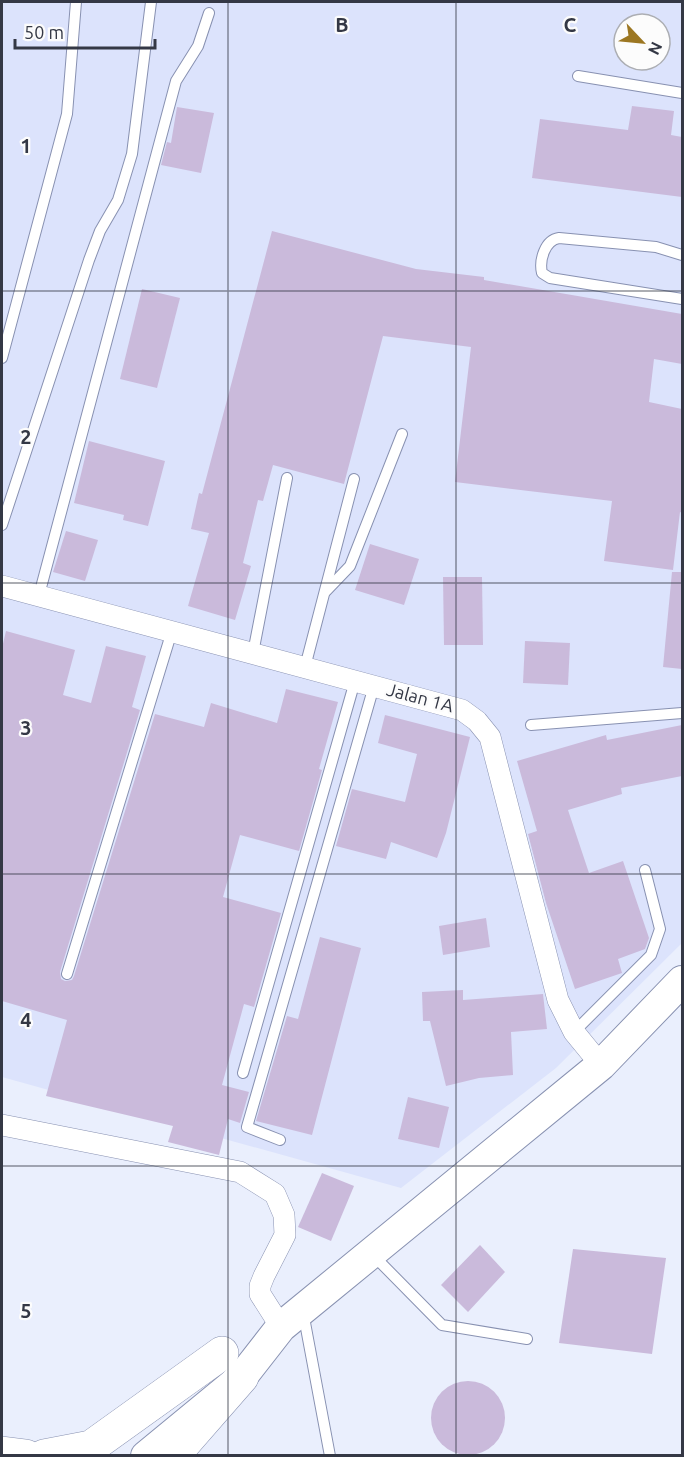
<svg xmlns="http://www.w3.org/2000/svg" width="684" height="1457" font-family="Ubuntu,sans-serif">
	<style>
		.built { fill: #dce3fc; fill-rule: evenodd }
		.building { fill: #cabadb }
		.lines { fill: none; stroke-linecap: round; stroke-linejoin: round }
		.lane-casing { stroke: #8891b1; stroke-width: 12 }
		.street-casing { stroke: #8891b1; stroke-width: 22 }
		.secondary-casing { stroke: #8891b1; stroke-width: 32 }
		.primary-casing { stroke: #8891b1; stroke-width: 34 }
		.lane { stroke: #fff; stroke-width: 10 }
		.street { stroke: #fff; stroke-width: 21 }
		.secondary { stroke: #fff; stroke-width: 30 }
		.primary { stroke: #fff; stroke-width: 33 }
		.grid { fill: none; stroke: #343845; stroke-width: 1.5; stroke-opacity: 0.55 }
		.labels { text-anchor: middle; stroke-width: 4.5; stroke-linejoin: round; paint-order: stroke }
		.street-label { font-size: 18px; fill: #343845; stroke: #fcfcfc }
		.grid-label { font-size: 20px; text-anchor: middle; font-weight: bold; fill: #343845; stroke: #fcfcfc; stroke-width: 4.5; stroke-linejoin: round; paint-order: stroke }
	</style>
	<rect width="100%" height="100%" fill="#eaeffd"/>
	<!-- built -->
	<path class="built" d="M2,2h680v941l-126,125 -155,120 -399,-111zM624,24h36v36h-36z"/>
	<!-- building -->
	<g class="building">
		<path d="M632,106l42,5 -3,24 11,2v60l-150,-19 8,-59 88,11z"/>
		<path d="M177,107l37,6 -13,60 -40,-8 6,-23 4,1z"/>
		<path d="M272,231l144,38 68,8v3l198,34v50l-28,-5 -5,43 33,7v104l-2,-1 -7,58 -69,-9 8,-60 -157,-19 16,-135 -88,-11 -39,148 -71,-19 -10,36 -5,-1 -15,63 8,3 -16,54 -47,-14 21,-73 -18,-4 8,-36 3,1z"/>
		<path d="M142,289l38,9 -23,90 -37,-9z"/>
		<path d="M89,441l76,20 -17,65 -25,-6 1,-5 -50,-12z"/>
		<path d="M66,531l32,9 -13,41 -32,-9z"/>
		<path d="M370,544l49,15 -15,46 -49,-15z"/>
		<path d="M672,572h10v97l-19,-2z"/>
		<path d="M443,577h39l1,68h-39z"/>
		<path d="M6,631l69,19 -12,45 28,8 15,-57 40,10 -14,51 8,3 -80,262 1,7 4,2 7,-1 2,-4 81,-262 49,13 7,-24 66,20 9,-34 52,13 -19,67 3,1 -23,81 -59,-16 -17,62 58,16 -27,94 -10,-3 -22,81 27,7 -9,31 -12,-4 -9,36 -51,-13 5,-16 -127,-30 21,-76 -65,-19v-353z"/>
		<path d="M525,641l45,2 -2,42 -45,-2z"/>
		<path d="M385,715l85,22 -24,96 -9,25 -46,-16 -5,17 -50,-13 16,-57 53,13 12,-48 -39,-11z"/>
		<path d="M682,725v51l-61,12 1,6 -54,16 21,63 34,-12 26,77 -4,11 -27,10 4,14 -47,16 -29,-86 -18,-69 9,-3 -20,-70 89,-26 1,5z"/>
		<path d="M486,918l4,29 -47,8 -4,-29z"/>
		<path d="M320,937l41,11 -49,187 -56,-14 31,-105 11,3z"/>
		<path d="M463,990v10l80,-6 4,35 -36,3 2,43 -34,3 -33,8 -16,-65h-7l-1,-29z"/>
		<path d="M408,1097l41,10 -10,41 -41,-9z"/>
		<path d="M322,1173l32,13 -23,55 -33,-14z"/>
		<path d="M480,1245l25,27 -37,40 -27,-27z"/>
		<path d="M573,1249l93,9 -14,96 -93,-11z"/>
		<circle cx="468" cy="1418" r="37"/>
	</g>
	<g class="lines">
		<!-- lane casing -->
		<g class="lane-casing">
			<g id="lane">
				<path d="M578,76l104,17"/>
				<path d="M682,255l-26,-8 -97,-9c-14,2 -20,22 -17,35l8,5 132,21"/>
				<path d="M2,358l65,-244 9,-112"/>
				<path d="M2,525l87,-265 11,-29 18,-31 14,-46 19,-152"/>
				<path d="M326,591l24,-25 52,-132"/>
				<path d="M39,595l137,-514 22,-35 11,-33"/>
				<path d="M253,653l34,-175"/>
				<path d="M305,667l49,-188"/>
				<path d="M531,725l151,-12"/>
				<path d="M67,974l105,-343"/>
				<path d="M574,1032l77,-77 9,-26 -15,-59"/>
				<path d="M243,1073l112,-392"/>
				<path d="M280,1140l-33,-13 127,-441"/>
				<path d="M372,1254l70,71 85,14"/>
				<path d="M303,1312l27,144"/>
			</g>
		</g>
		<!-- street casing -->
		<g class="street-casing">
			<g id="street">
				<path d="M2,586l460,124 15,11 13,16 68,263 16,32 27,33"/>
				<path d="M2,1125l238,47 35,22 9,21 1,20 -21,41 -4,10v8l21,33"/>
			</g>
		</g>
		<!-- secondary casing -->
		<g class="secondary-casing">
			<path id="secondary" d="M146,1456l96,-79 39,-50 320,-262 81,-84"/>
		</g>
		<!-- primary casing -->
		<g class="primary-casing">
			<g id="primary">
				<path d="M2,1453l24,3"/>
				<path d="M44,1456l47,-9 131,-94"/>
				<path d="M173,1456l69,-79"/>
			</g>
		</g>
		<!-- lane -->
		<use href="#lane" class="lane"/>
		<!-- street -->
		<use href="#street" class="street"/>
		<!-- secondary -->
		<use href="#secondary" class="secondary"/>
		<!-- primary -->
		<use href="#primary" class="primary"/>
	</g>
	<!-- grid -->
	<path class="grid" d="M228,2v1454M456,2v1454M2,291h680M2,583h680M2,874h680M2,1166h680"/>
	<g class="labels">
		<!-- street labels -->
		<g class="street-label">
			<text transform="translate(420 698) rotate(15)" y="6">Jalan 1A</text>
		</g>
	</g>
	<g class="grid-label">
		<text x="342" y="32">B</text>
		<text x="570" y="32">C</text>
		<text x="26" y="153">1</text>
		<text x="26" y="444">2</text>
		<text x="26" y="735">3</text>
		<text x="26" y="1027">4</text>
		<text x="26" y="1318">5</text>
	</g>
	<!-- border -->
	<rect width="684" height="1457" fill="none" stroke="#343845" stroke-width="6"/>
	<!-- north arrow -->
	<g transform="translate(642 42) rotate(116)"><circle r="28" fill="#fcfcfc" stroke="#acaeb3" stroke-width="1.5"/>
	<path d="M0-4.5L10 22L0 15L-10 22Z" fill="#9c7722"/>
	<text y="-9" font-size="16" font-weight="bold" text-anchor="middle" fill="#343845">N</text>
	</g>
	<!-- scale -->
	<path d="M15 39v9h140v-9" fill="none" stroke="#343845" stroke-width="3"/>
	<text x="24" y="39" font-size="18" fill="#343845" stroke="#fcfcfc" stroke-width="4.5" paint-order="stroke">50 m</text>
</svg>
